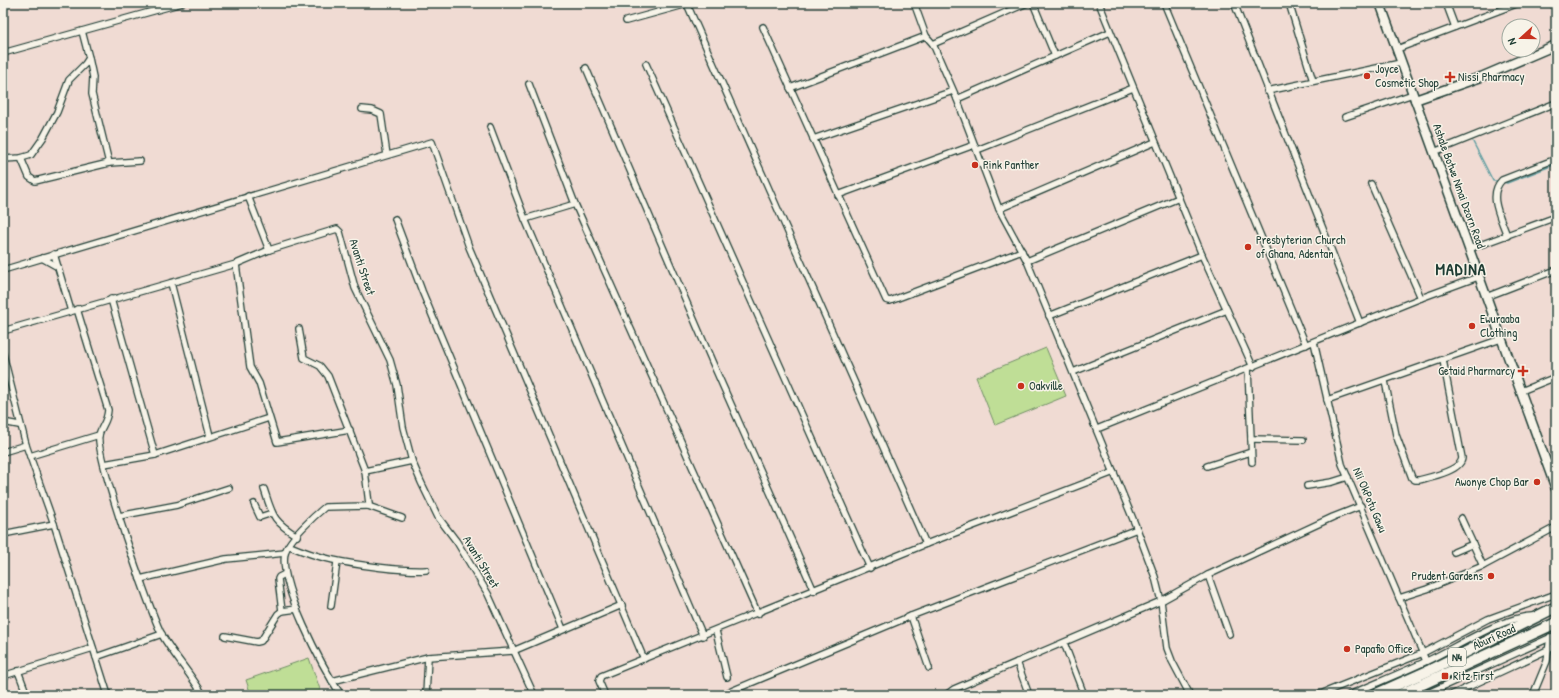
<svg xmlns="http://www.w3.org/2000/svg" width="1559" height="698" font-family="'Patrick Hand',sans-serif">
	<style>
		.green { fill: #bfde96; stroke: #6f8e65 }
		.lines { fill: none; stroke-linecap: round; stroke-linejoin: round }
		.stream { stroke: #629ea1; stroke-width: 1.5 }
		.street-casing { stroke: #1f3d34; stroke-width: 8 }
		.secondary-casing { stroke: #1f3d34; stroke-width: 11 }
		.highway-casing { stroke: #1f3d34; stroke-width: 13 }
		.street { stroke: #f7f3e8; stroke-width: 5.5 }
		.secondary { stroke: #f7f3e8; stroke-width: 8 }
		.highway { stroke: #f7f3e8; stroke-width: 10 }
		.poi-dot { fill: #c8321e; stroke: #f7f3e8; stroke-width: 1.5 }
		.labels { text-anchor: middle; stroke-width: 3; stroke-linejoin: round; paint-order: stroke }
		.shield { fill: #f7f3e8; stroke: #60746a; stroke-width: 1 }
		.shield-label { font-size: 11px; font-weight: bold; fill: #1f3d34 }
		.poi-label { font-size: 12px; fill: #1f3d34; stroke: #f7f3e8; text-anchor: start }
		.street-label { font-size: 12px; fill: #1f3d34; stroke: #f7f3e8 }
		.district-label { font-size: 16px; font-weight: bold; letter-spacing: 1px; fill: #1f3d34; stroke: #f7f3e8 }
	</style>
	<rect width="100%" height="100%" fill="#f0dbd3"/>
	<filter id="ink" filterUnits="userSpaceOnUse"><feTurbulence type="fractalNoise" baseFrequency=".025" numOctaves="2"/><feDisplacementMap in="SourceGraphic" scale="8" xChannelSelector="R" yChannelSelector="G"/><feConvolveMatrix kernelMatrix="1 2 1 2 8 2 1 2 1" color-interpolation-filters="sRGB"/></filter>
	<g filter="url(#ink)">
		<!-- green -->
		<g class="green">
			<path d="M1046,348l20,48 -71,29 -19,-48z"/>
			<path d="M309,658l13,37h-71l-5,-15z"/>
		</g>
		<g class="lines">
			<!-- stream -->
			<g class="stream">
				<path d="M1473,142l20,39h5"/>
				<path d="M1502,182l5,1 49,-19"/>
			</g>
			<!-- street casing -->
			<g class="street-casing">
				<g id="street">
					<path d="M914,3l12,33 7,8 24,55 42,110 28,52 110,268 18,48 6,24 6,47 5,13 18,34"/>
					<path d="M1033,3l22,53"/>
					<path d="M1099,3l103,252 51,112"/>
					<path d="M1164,3l142,342"/>
					<path d="M1234,3l126,320"/>
					<path d="M1289,3l24,78"/>
					<path d="M1446,3l9,24"/>
					<path d="M687,4l239,540"/>
					<path d="M626,21l65,-18"/>
					<path d="M763,27l123,273 4,1 132,-50"/>
					<path d="M933,44l94,-41"/>
					<path d="M1397,49l122,-46"/>
					<path d="M3,53l179,-50"/>
					<path d="M89,58l4,19 -1,17 17,69"/>
					<path d="M646,64l224,504"/>
					<path d="M586,68l128,298 100,225"/>
					<path d="M529,84l46,120 183,410"/>
					<path d="M790,88l136,-52"/>
					<path d="M1267,91l134,-28"/>
					<path d="M957,99l153,-67"/>
					<path d="M362,109l10,1 9,4 6,41"/>
					<path d="M1345,117l68,-23"/>
					<path d="M490,127l35,92 178,417"/>
					<path d="M813,139l140,-48"/>
					<path d="M977,150l156,-62"/>
					<path d="M1434,152l122,-49"/>
					<path d="M21,158l8,19 6,4 74,-18 31,-2"/>
					<path d="M3,159l18,-1 10,-3 12,-17 14,-26 12,-32 16,-16 4,-6 -7,-27"/>
					<path d="M1371,184l50,114"/>
					<path d="M838,195l136,-50"/>
					<path d="M248,196l21,54"/>
					<path d="M999,209l156,-67"/>
					<path d="M395,219l27,72 141,338"/>
					<path d="M525,219l50,-15"/>
					<path d="M1507,236c-6,-18 -20,-41 -5,-56l54,-21"/>
					<path d="M1469,249l87,-32"/>
					<path d="M54,254l17,57"/>
					<path d="M42,258l16,9"/>
					<path d="M1027,261l152,-63"/>
					<path d="M236,264l14,103 9,16 18,59 73,-12"/>
					<path d="M3,270l429,-128 37,105 175,412"/>
					<path d="M171,283l39,153"/>
					<path d="M1486,297l70,-27"/>
					<path d="M111,299l44,156"/>
					<path d="M77,309l31,101c-1,13 -7,16 -9,25 -4,20 51,177 63,200 12,21 29,39 41,60"/>
					<path d="M1049,316l153,-61"/>
					<path d="M299,329l5,29 16,8 8,10 37,95 47,-10"/>
					<path d="M3,331l233,-67 33,-14 68,-21 3,3 15,56 35,72 7,25 6,42 9,34 9,21 17,35 19,25 31,52 46,101"/>
					<path d="M1314,342l28,122 84,197"/>
					<path d="M3,354l23,91 28,79 54,171"/>
					<path d="M1248,369l4,93"/>
					<path d="M1073,372l154,-62"/>
					<path d="M1385,381l11,54 16,43 3,2h4c11,-3 42,-9 43,-22l-19,-98"/>
					<path d="M1521,391l35,-14"/>
					<path d="M1327,400l174,-61"/>
					<path d="M3,422l16,3"/>
					<path d="M1097,429l324,-131 57,-21"/>
					<path d="M1251,439l52,1"/>
					<path d="M3,452l23,-7"/>
					<path d="M30,456l69,-21"/>
					<path d="M104,464l51,-9 114,-37"/>
					<path d="M1207,466l44,-14"/>
					<path d="M1307,486l25,-4 16,-5"/>
					<path d="M264,489c9,27 8,31 33,47"/>
					<path d="M254,504l6,13 12,-4"/>
					<path d="M368,506l34,12"/>
					<path d="M119,516l58,-11 52,-17"/>
					<path d="M1461,518l22,48"/>
					<path d="M3,534l51,-10"/>
					<path d="M290,546c30,13 55,17 87,21 17,2 32,4 49,3"/>
					<path d="M1454,552l19,-8"/>
					<path d="M1208,575l21,59"/>
					<path d="M140,579l86,-20 59,-6"/>
					<path d="M1399,598l28,-9 56,-23 73,-39"/>
					<path d="M331,606l6,-44"/>
					<path d="M282,611l-4,-32 1,-2 6,-3"/>
					<path d="M911,616l18,52"/>
					<path d="M716,631l11,46"/>
					<path d="M225,636l32,6 4,-1 17,-27 4,-3 15,-2"/>
					<path d="M1064,643l20,52"/>
					<path d="M96,657l66,-23"/>
					<path d="M1017,662l12,33"/>
					<path d="M18,671l9,24"/>
					<path d="M3,676l90,-28"/>
					<path d="M332,681l96,-24 85,-6 109,-46"/>
					<path d="M341,695c-18,-27 -63,-111 -56,-142 3,-13 29,-37 40,-46l43,-1 1,-2 -4,-33"/>
					<path d="M426,695l2,-38"/>
					<path d="M605,695l-6,-14 2,-5 325,-132 188,-72"/>
					<path d="M722,695l189,-79 226,-87"/>
					<path d="M946,695l8,-6 207,-88 47,-26 125,-58 28,-11"/>
					<path d="M1318,695l105,-42 65,-34 68,-25"/>
					<path d="M1349,695c27,-12 55,-23 82,-36 27,-13 72,-42 101,-43"/>
					<path d="M1424,695l132,-60"/>
					<path d="M1451,695l105,-49"/>
					<path d="M1533,695l14,-34 3,-24"/>
				</g>
			</g>
			<!-- secondary casing -->
			<g class="secondary-casing">
				<g id="secondary">
					<path d="M1380,3l176,486"/>
					<path d="M1415,100l66,-23 75,-32"/>
				</g>
			</g>
			<!-- highway casing -->
			<g class="highway-casing">
				<g id="highway">
					<path d="M1374,695l56,-25 126,-63"/>
					<path d="M1399,695l157,-72"/>
				</g>
			</g>
			<!-- street -->
			<use href="#street" class="street"/>
			<!-- secondary -->
			<use href="#secondary" class="secondary"/>
			<!-- highway -->
			<use href="#highway" class="highway"/>
		</g>
	</g>
	<!-- markers -->
	<g class="poi-dot">
		<circle cx="1367" cy="76" r="4"/>
		<path d="M1448 71h4v4h4v4h-4v4h-4v-4h-4v-4h4z"/>
		<circle cx="975" cy="165" r="4"/>
		<circle cx="1248" cy="247" r="4"/>
		<circle cx="1472" cy="326" r="4"/>
		<path d="M1521 365h4v4h4v4h-4v4h-4v-4h-4v-4h4z"/>
		<circle cx="1021" cy="386" r="4"/>
		<circle cx="1537" cy="482" r="4"/>
		<circle cx="1491" cy="576" r="4"/>
		<circle cx="1347" cy="649" r="4"/>
		<rect x="1441" y="672" width="8" height="8" rx="2"/>
	</g>
	<g class="labels">
		<!-- shield labels -->
		<rect class="shield" x="1448" y="648" width="18" height="18" rx="3"/>
		<g class="shield-label">
			<text x="1457" y="661">N4</text>
		</g>
		<!-- poi labels -->
		<g class="poi-label">
			<text x="1375" y="73">Joyce<tspan x="1375" dy="14">Cosmetic Shop</tspan></text>
			<text x="1458" y="81">Nissi Pharmacy</text>
			<text x="983" y="169">Pink Panther</text>
			<text x="1256" y="244">Presbyterian Church<tspan x="1256" dy="14">of Ghana, Adentan</tspan></text>
			<text x="1480" y="323">Ewuraaba<tspan x="1480" dy="14">Clothing</tspan></text>
			<text x="1515" y="375" text-anchor="end">Getaid Pharmarcy</text>
			<text x="1029" y="390">Oakville</text>
			<text x="1529" y="486" text-anchor="end">Awonye Chop Bar</text>
			<text x="1483" y="580" text-anchor="end">Prudent Gardens</text>
			<text x="1355" y="653">Papafio Office</text>
			<text x="1453" y="680">Ritz First</text>
		</g>
		<!-- street labels -->
		<g class="street-label">
			<text transform="translate(1459 186) rotate(70)" y="4">Ashale Botwe Nmai Dzorn Road</text>
			<text transform="translate(362 267) rotate(72)" y="4">Avanti Street</text>
			<text transform="translate(1370 500) rotate(67)" y="4">Nii OkPotu Gawu</text>
			<text transform="translate(481 562) rotate(59)" y="4">Avanti Street</text>
			<text transform="translate(1494 637) rotate(-24)" y="4">Aburi Road</text>
		</g>
		<!-- district labels -->
		<g class="district-label">
			<text x="1461" y="275">MADINA</text>
		</g>
	</g>
	<!-- margin -->
	<rect width="1559" height="698" fill="none" stroke="#f7f3e8" stroke-width="16"/>
	<rect x="8" y="8" width="1543" height="682" fill="none" stroke="#1f3d34" stroke-width="1.5" filter="url(#ink)"/>
	<!-- north arrow -->
	<g transform="translate(1521 38) rotate(249)"><circle r="19" fill="#f7f3e8" stroke="#a1aaa0"/>
	<path d="M0-3L7 15L0 10L-7 15Z" fill="#c8321e"/>
	<text y="-6" font-size="11" font-weight="bold" text-anchor="middle" fill="#1f3d34">N</text>
	</g>
</svg>
